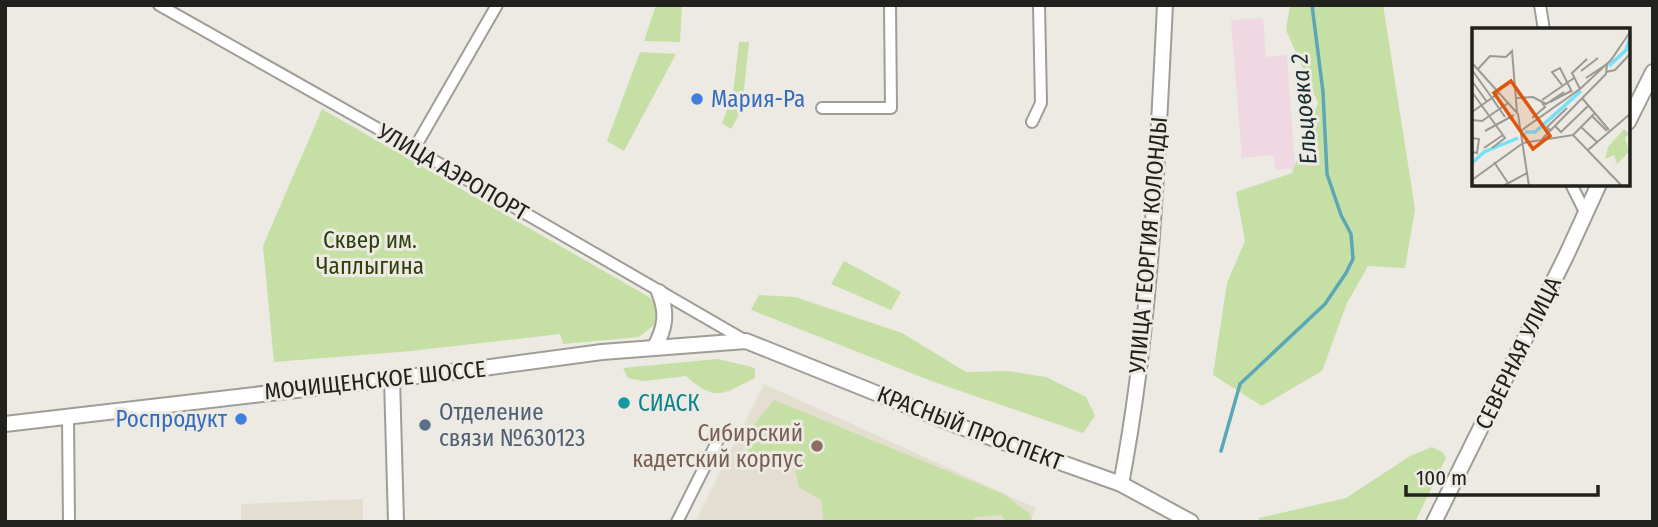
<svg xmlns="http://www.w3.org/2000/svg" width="1658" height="527" font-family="'Fira Sans Condensed',sans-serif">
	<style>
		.industrial { fill: #f0d8e3 }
		.built { fill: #e3ded0 }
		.green { fill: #c5dfa5 }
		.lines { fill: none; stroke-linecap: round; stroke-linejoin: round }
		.stream { stroke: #5ca7b7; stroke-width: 3.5 }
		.street-casing { stroke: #9f9d96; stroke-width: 14 }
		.secondary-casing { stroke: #9f9d96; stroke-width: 18 }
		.street { stroke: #fff; stroke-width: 10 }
		.secondary { stroke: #fff; stroke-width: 14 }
		.shop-dot { fill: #3f7fe0; stroke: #eceae2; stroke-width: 2.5 }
		.culture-dot { fill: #0f9aa8; stroke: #eceae2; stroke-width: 2.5 }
		.service-dot { fill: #5c6f8a; stroke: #eceae2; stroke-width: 2.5 }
		.education-dot { fill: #8d6e63; stroke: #eceae2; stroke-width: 2.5 }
		.labels { text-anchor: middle; stroke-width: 6; stroke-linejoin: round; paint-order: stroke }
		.shop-label { font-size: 23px; fill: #366cbe; stroke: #eceae2; text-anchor: start }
		.street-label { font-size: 23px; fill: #21211e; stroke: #eceae2 }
		.park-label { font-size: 23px; fill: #2e410c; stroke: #eceae2 }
		.culture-label { font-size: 23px; fill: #0d838f; stroke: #eceae2; text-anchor: start }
		.service-label { font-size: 23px; fill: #4e5e75; stroke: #eceae2; text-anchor: start }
		.education-label { font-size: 23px; fill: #785e54; stroke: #eceae2; text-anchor: end }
		.water-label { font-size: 24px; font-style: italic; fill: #192d31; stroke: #eceae2 }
		.inset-river { fill: none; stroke: #76e0f8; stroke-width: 3.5 }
		.inset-road { fill: none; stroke: #9b9a94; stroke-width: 2 }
		.view { fill: #de560d; fill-opacity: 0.15; stroke: #de560d; stroke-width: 3.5 }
		.inset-edge { fill: none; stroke: #21211e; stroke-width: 3.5 }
	</style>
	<rect width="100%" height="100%" fill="#eceae2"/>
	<!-- industrial -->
	<path class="industrial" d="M1263,18l3,39 21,-2 8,114 -20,1 -2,-15 -31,3 -11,-138z"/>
	<!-- built -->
	<g class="built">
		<path d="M764,384l272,124 -6,14h-335z"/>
		<path d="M363,499v23h-122v-18z"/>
	</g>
	<!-- green -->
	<g class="green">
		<path d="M656,5h26l-2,37 -36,-1z"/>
		<path d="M1290,5h93l32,204 -10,59 -37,-2 -21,37 -25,68 -60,35 -49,-31 14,-92 18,-42 -9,-49 56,-19 26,-70 -32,-73z"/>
		<path d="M739,42h10l-7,67 -11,20 -9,-6 11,-29z"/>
		<path d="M640,52l36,2 -52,97 -17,-10z"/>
		<path d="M322,109l327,188 5,5 2,17 -2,6 -15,12 -76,7 -3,-10 -149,17 -137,11 -11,-116z"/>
		<path d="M844,261l57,31 -10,18 -60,-26z"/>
		<path d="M759,295l36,2 107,36 64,39 43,-1 37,6 40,20 9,19 -12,17 -149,-51 -183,-72z"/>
		<path d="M717,359l35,8 3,2v9c-33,16 -39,25 -69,-2l-42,5 -16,-3 -5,-10z"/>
		<path d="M774,400l229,94 26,19 4,9h-27l-4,-7 -25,2 -6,5h-147l-3,-22 -22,-13 -4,-18 -8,-3 -26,5 -13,-11v-28z"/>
		<path d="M1432,447l10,5 4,6 -31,64h-156v-4l87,-20 64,-42z"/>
	</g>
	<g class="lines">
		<!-- stream -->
		<path class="stream" d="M1221,451l19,-67 85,-80 21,-31 7,-14 -2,-25 -10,-19 -14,-41 -4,-82 -11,-87"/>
		<!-- street casing -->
		<g class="street-casing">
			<g id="street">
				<path d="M159,5l255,144 332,192"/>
				<path d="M1540,5l4,25"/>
				<path d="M822,108h69l-1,-103"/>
				<path d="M1032,122l9,-19 -2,-98"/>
				<path d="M414,149l83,-144"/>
				<path d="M1571,184l14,28"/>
				<path d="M68,417l1,105"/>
				<path d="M677,522l42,-84"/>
			</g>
		</g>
		<!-- secondary casing -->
		<g class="secondary-casing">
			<g id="secondary">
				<path d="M1628,122l25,-50"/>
				<path d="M655,347c10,-19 13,-34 4,-55"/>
				<path d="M392,379l4,143"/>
				<path d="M5,424l471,-55 126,-17 144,-11 207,83 168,60 70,38"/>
				<path d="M1121,484c30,-157 36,-319 44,-479"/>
				<path d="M1434,522l132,-266 33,-72"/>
			</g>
		</g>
		<!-- street -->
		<use href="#street" class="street"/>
		<!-- secondary -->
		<use href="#secondary" class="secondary"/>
	</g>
	<!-- markers -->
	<g class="shop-dot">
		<circle cx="697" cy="99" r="7"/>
		<circle cx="241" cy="419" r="7"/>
	</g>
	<circle class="culture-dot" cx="624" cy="403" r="7"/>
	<circle class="service-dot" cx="425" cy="425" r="7"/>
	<circle class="education-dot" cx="817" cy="446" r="7"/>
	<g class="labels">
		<!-- shop labels -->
		<g class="shop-label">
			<text x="711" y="107">Мария-Ра</text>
			<text x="227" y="427" text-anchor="end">Роспродукт</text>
		</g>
		<!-- street labels -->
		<g class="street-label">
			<text transform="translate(453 172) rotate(30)" y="8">УЛИЦА АЭРОПОРТ</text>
			<text transform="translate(1148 245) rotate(-85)" y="8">УЛИЦА ГЕОРГИЯ КОЛОНДЫ</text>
			<text transform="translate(1518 353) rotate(-64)" y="8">СЕВЕРНАЯ УЛИЦА</text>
			<text transform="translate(375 380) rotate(-6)" y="8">МОЧИЩЕНСКОЕ ШОССЕ</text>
			<text transform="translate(970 428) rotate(21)" y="8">КРАСНЫЙ ПРОСПЕКТ</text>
		</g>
		<!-- park labels -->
		<g class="park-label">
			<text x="370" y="248">Сквер им.<tspan x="370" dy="26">Чаплыгина</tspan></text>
		</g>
		<!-- culture labels -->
		<g class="culture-label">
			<text x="638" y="411">СИАСК</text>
		</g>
		<!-- service labels -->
		<g class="service-label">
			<text x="439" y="420">Отделение<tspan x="439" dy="26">связи №630123</tspan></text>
		</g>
		<!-- education labels -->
		<g class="education-label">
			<text x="803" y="441">Сибирский<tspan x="803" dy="26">кадетский корпус</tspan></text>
		</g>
		<!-- water labels -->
		<g class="water-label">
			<text transform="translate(1304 109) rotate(-95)" y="8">Ельцовка 2</text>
		</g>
	</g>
	<!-- overview -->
	<g transform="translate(1472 28)">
		<rect width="158" height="158" fill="#eceae2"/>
		<path d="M152,101l5,5 -4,4 4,14 -17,17 5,-6 -3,-8 -9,4 3,-12z" fill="#c5dfa5"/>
		<path class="inset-river" d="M137,38l17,-16 4,-12M53,104h10l46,-41M0,135l12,-11 34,-14"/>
		<path class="inset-road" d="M34,29l6,-6 5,61M0,35l46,51 11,72M6,41l12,-13 16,1M0,42l20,28M109,43l17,-13M134,44l9,-2 15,-16M0,53l15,21M90,57l-10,-13 8,-4 12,24M108,61l-8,-16 15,-14M0,64l33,46 -13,10M20,70l13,19M45,70l16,-1 13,7 18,-12M110,70l27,32M70,72l32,-22M78,74l21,-11M0,84l27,-19M120,88l15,15M60,90l13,-11 -3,-4M0,92l10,1 26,-18M83,98l6,6 27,-26M109,99l16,15M50,102l58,-41 31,-29 19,-28M78,102l-3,-3 20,-19M13,103l29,-16M101,107l21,-21M0,110l7,1 -2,14 -5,-1M70,111l64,-65 1,-10 -21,14M51,115l50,-8 49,51M12,120l19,-13M116,122l42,-36M22,134l14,21M0,152l51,-37M31,158l24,-13"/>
		<path class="view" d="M39,53l39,55 -17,13 -39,-56z"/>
		<rect width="158" height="158" class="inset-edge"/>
	</g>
	<!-- border -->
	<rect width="1658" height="527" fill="none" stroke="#21211e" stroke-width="14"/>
	<!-- scale -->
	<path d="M1406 485v10h192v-10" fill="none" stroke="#21211e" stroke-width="3.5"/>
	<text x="1416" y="485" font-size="21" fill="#21211e" stroke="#eceae2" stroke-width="5" paint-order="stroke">100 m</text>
</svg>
